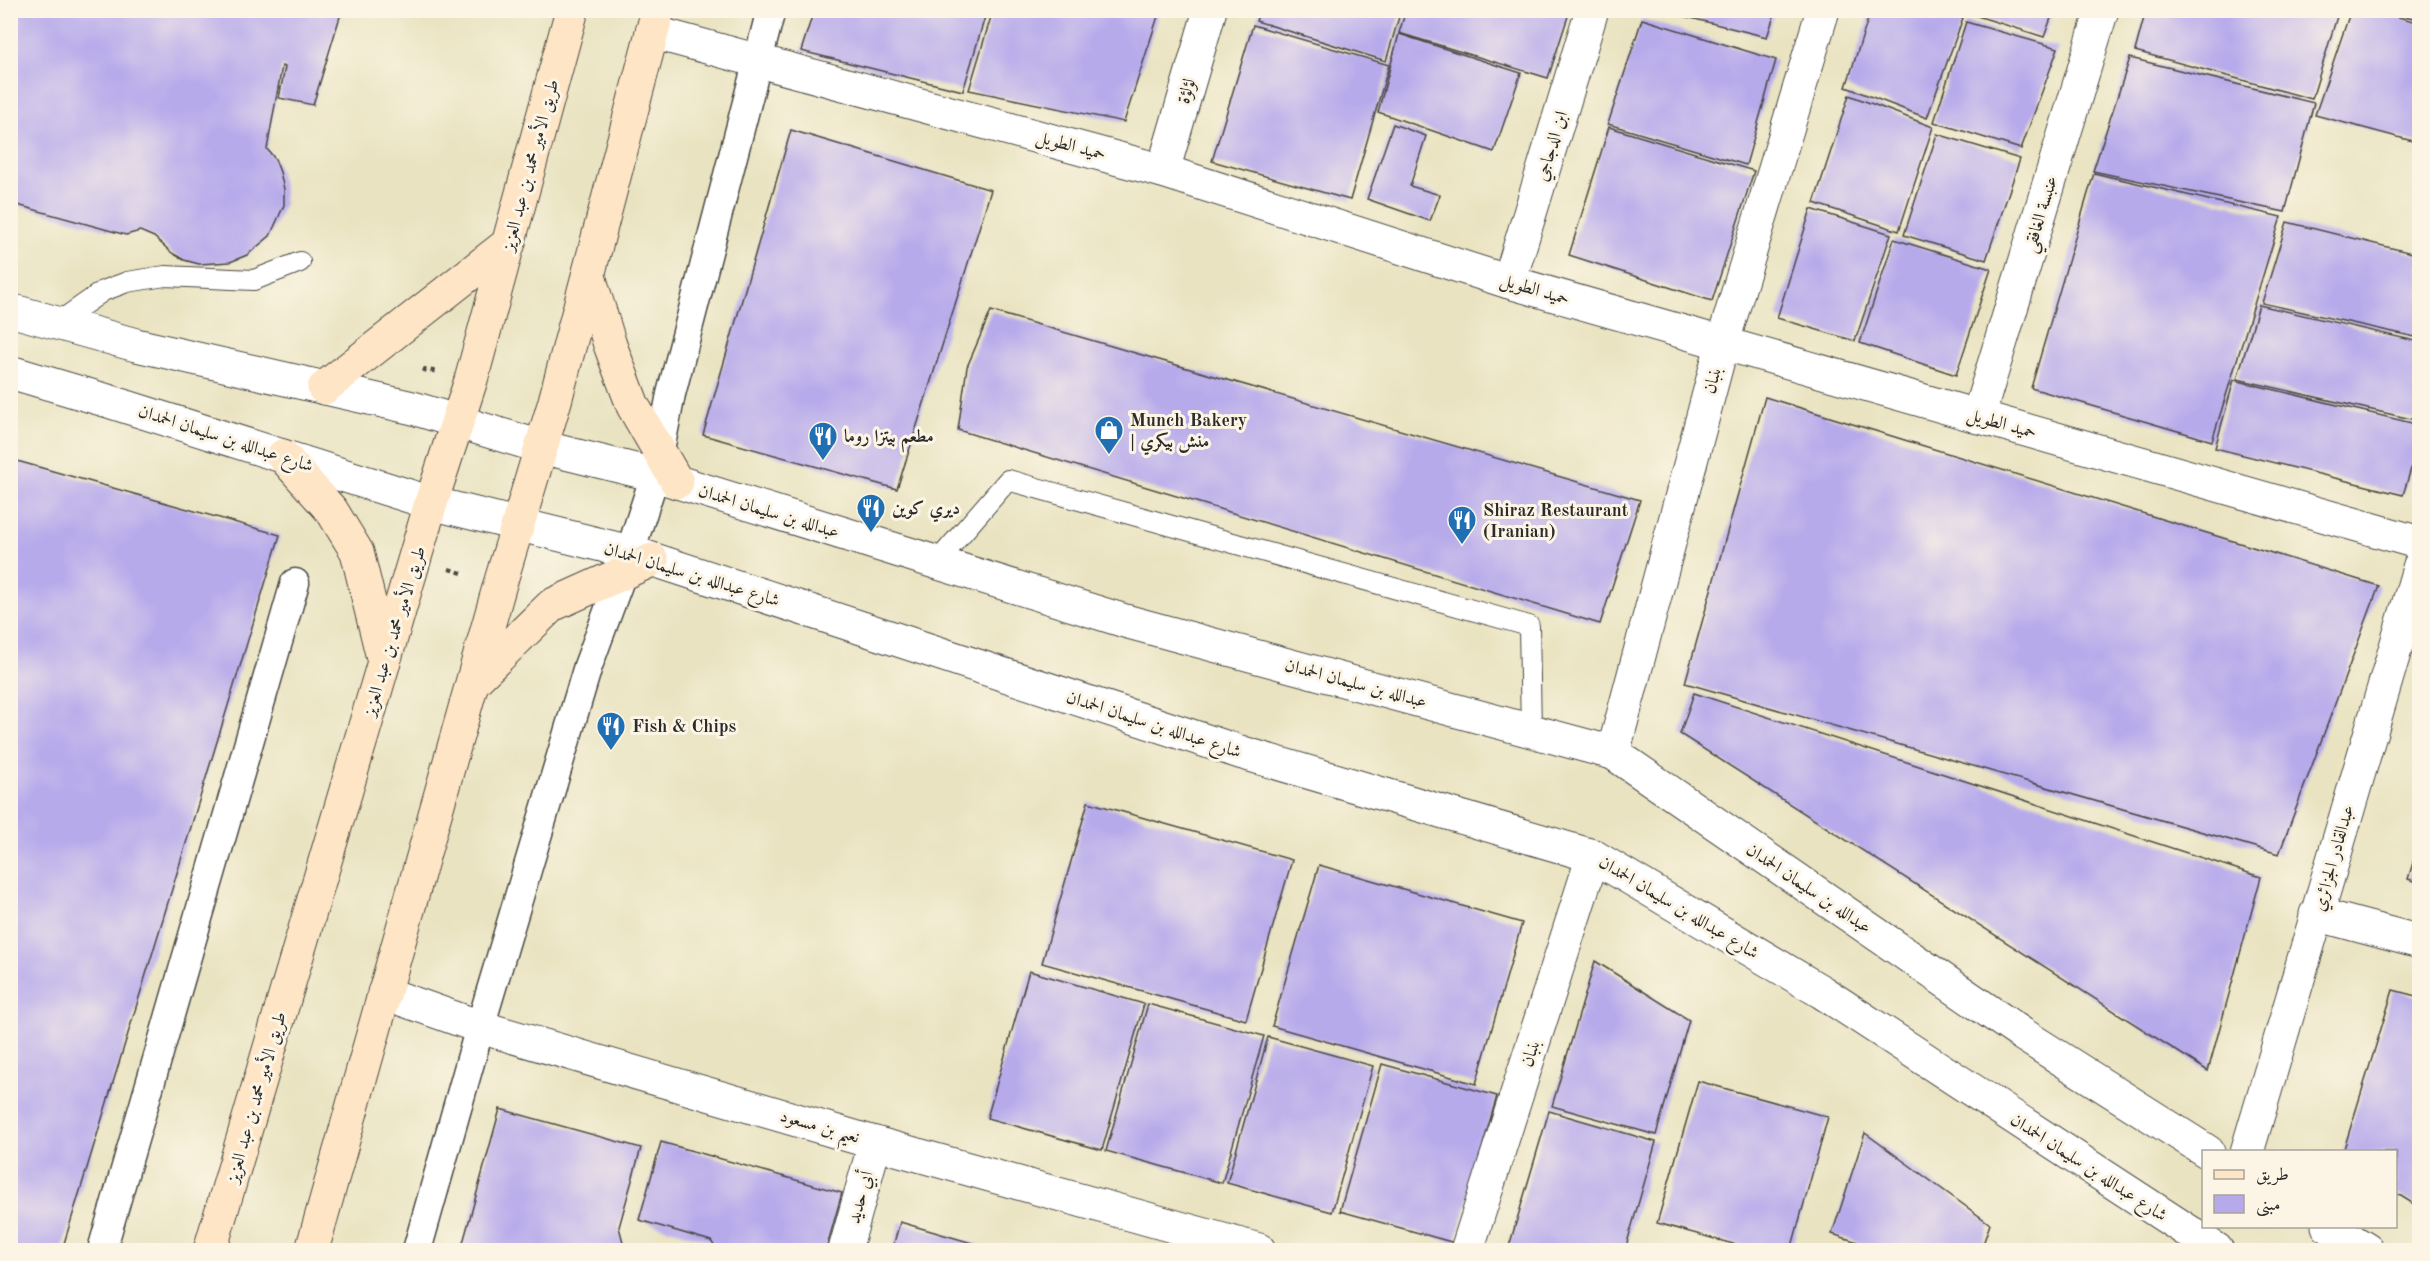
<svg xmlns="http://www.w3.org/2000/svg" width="2430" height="1261" font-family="'Old Standard TT',Amiri,serif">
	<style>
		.building { fill: #b7aaeb }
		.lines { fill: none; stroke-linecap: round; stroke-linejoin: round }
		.service-casing { stroke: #484742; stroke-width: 22 }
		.pedestrian-casing { stroke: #484742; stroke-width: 31 }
		.minor-casing { stroke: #484742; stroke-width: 35 }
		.tertiary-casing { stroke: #484742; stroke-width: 35 }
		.secondary-casing { stroke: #484742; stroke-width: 35 }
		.path { stroke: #484742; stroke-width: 4; stroke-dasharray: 4.5 4.5; stroke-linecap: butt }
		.service { stroke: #fff; stroke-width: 20 }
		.pedestrian { stroke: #fff; stroke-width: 28 }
		.minor { stroke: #fff; stroke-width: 33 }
		.tertiary { stroke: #fff; stroke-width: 33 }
		.secondary { stroke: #fee5c5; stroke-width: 33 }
		.labels { text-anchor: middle; stroke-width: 6; stroke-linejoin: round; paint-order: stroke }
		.street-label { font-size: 18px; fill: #2b2b2b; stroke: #fcf5e5 }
		.poi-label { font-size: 18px; font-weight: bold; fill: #2b2b2b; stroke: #fcf5e5; text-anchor: start }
	</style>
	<rect width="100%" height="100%" fill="#fcf5e5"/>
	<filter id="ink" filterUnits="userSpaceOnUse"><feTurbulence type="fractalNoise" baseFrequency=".0167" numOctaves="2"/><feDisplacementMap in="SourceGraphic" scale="12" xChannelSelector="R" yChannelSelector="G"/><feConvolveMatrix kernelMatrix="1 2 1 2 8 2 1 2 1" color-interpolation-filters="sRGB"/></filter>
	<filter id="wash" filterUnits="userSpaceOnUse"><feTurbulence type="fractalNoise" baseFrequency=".008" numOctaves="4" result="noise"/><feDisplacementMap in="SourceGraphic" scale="24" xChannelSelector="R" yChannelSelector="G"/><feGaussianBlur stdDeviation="1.35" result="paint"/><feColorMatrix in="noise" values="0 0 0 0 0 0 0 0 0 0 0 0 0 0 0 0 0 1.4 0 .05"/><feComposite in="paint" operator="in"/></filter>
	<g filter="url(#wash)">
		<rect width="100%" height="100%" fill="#e9e3c1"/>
		<g id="blocks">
			<!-- building -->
			<g class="building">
				<path d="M10,10h332l-29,95 -34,-7 6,-31 -3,-1 -15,83 8,10 5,13 4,17v16l-14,31 -23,19 -17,7 -31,2 -15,-4 -12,-7 -18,-16 -14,-6 -14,4 -116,-32z"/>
				<path d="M814,10h173l-24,81 -162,-40z"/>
				<path d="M993,10h167l-36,112 -155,-32z"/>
				<path d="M1260,10h141l-15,51 -130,-40z"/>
				<path d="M1406,10h164l-22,68 -149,-45z"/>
				<path d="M1681,10h95l-9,27 -88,-22z"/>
				<path d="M1871,10h68l24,8 -36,100 -81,-31z"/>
				<path d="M1958,10h96l-10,27z"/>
				<path d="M2146,10h193l-27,89 -177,-48z"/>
				<path d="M2351,10h23l46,13v120l-105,-28z"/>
				<path d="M2386,10h34v10l-34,-9z"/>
				<path d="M1642,19l134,41 -30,105 -138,-41z"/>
				<path d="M1966,22l92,26 -37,101 -87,-27z"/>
				<path d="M1253,25l136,40 -39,135 -138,-39z"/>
				<path d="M1399,34l122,39 -27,79 -116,-40z"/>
				<path d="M2130,58l184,45 -29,109 -192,-41z"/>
				<path d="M1849,95l84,32 -34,104 -85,-28z"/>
				<path d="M1393,124l33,12 -16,50 30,9 -10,26 -63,-22z"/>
				<path d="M1609,127l145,44 -42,130 -143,-46z"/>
				<path d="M791,130l200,60 -94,299 -194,-54z"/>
				<path d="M1937,134l83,25 -34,101 -82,-25z"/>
				<path d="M2094,173l187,44 -69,224 -181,-53z"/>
				<path d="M1811,209l80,25 -36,107 -78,-23z"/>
				<path d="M2287,222l133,33v83l-158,-35z"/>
				<path d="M1894,239l97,30 -35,106 -96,-32z"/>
				<path d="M2259,305l161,37v79l-183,-42z"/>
				<path d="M991,311l649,189 -40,124 -642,-194 9,-63z"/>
				<path d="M2234,380l186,45v14l-17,56 -188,-47z"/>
				<path d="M1765,397l614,189 -100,268 -594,-171z"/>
				<path d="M10,459l270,76 -218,715h-52z"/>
				<path d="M1694,693l567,184 -53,194 -528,-337z"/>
				<path d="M1088,802l204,58 -46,160 -204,-57z"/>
				<path d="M2419,843h1v40l-12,-4z"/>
				<path d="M1319,865l203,58 -46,161 -204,-58z"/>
				<path d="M1595,961l94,59 -33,115 -104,-29z"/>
				<path d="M1029,971l115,33 -42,146 -115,-32z"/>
				<path d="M2393,990l27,7v211l-24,-15v-41h-53z"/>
				<path d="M1148,1004l116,32 -42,147 -116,-32z"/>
				<path d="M1268,1037l105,29 -41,146 -105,-29z"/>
				<path d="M1382,1064l115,32 -42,147 -115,-32z"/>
				<path d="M1698,1081l130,36 -37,133h-36l-98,-27z"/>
				<path d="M500,1109l141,39 -22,79 6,23h-164z"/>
				<path d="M1549,1111l107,31 -31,108h-117z"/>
				<path d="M1865,1133l125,91 -9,26h-98l-51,-16z"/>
				<path d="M661,1142l181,51 -16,57h-109l-6,-9 -72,-21z"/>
				<path d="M900,1222l96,28h-104z"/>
			</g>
		</g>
	</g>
	<g filter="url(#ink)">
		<use href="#blocks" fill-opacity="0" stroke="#484742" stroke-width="1.5"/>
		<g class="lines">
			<!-- service casing -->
			<g class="service-casing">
				<g id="service">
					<path d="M56,324l47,-33 24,-9 38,-6 89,4 46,-18"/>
					<path d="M937,562l71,-82 521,146 2,105"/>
				</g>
			</g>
			<!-- pedestrian casing -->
			<g class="pedestrian-casing">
				<g id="pedestrian">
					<path d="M102,1250l193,-667"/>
					<path d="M417,1250l63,-223 108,-361 42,-114 25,-77 16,-81 100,-384"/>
				</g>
			</g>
			<!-- minor casing -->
			<g class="minor-casing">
				<g id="minor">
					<path d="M652,32l511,139 346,111 911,261"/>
					<path d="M1163,171l47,-161"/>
					<path d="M1509,282l83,-272"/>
					<path d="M1978,417l124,-407"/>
					<path d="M1613,753l109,-408 101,-335"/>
					<path d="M2316,914l104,28"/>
					<path d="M384,993l96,34 395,116 384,107"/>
					<path d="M2247,1152l173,-587"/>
					<path d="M845,1250l30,-107"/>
					<path d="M1467,1250l126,-394"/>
				</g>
			</g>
			<!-- tertiary casing -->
			<g class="tertiary-casing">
				<g id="tertiary">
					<path d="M10,310l126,35 277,63 128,39 114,28 470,146 488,132 409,281 186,118"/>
					<path d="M10,372l98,29 323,102 199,49 613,201 350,103 229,136 395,258"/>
					<path d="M2328,1226l39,24"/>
				</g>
			</g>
			<!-- secondary casing -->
			<g class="secondary-casing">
				<g id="secondary">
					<path d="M589,276l21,69 23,61 44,76"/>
					<path d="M324,388l185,-145"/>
					<path d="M283,456l49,55 25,41 27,110"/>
					<path d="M475,680l77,-75 100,-45"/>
					<path d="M210,1250l221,-747 40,-123 101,-370"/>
					<path d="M312,1250l188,-666 55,-183 103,-391"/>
				</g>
			</g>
			<!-- path -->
			<g class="path">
				<path d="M424,372l1,-3 12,3"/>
				<path d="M449,569l16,5"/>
			</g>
			<!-- service -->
			<use href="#service" class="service"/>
			<!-- pedestrian -->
			<use href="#pedestrian" class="pedestrian"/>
			<!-- minor -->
			<use href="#minor" class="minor"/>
			<!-- tertiary -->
			<use href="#tertiary" class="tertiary"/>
			<!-- secondary -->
			<use href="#secondary" class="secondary"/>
		</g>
	</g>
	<!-- icons -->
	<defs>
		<g id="shop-pin" transform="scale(1.5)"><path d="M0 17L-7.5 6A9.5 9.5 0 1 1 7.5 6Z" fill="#1f6fb2" stroke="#fcf5e5"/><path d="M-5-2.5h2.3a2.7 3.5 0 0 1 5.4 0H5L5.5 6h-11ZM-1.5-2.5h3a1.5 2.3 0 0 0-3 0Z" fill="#fff"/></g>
		<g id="restaurant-pin" transform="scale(1.5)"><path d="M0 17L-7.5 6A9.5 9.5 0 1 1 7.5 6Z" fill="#1f6fb2" stroke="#fcf5e5"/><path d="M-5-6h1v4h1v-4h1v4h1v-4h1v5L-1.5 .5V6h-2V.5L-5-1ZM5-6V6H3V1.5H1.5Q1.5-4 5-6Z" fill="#fff"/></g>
	</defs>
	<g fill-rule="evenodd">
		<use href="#shop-pin" x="1109" y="430"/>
		<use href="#restaurant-pin" x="823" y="436"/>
		<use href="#restaurant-pin" x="871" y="508"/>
		<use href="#restaurant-pin" x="1462" y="520"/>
		<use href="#restaurant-pin" x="611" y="726"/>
	</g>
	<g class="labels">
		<!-- street labels -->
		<g class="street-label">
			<text transform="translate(1186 91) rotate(-74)" y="6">لؤلؤة</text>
			<text transform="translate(1071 145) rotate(15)" y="6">حميد الطويل</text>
			<text transform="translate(1551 146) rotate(-73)" y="6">ابن الدجاجي</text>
			<text transform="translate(530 165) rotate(-75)" y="6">طريق الأمير محمد بن عبد العزيز</text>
			<text transform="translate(2040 214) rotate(-73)" y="6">عنبسة الغافقي</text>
			<text transform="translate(1535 289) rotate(17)" y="6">حميد الطويل</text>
			<text transform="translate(1712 380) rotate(-75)" y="6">بنبان</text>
			<text transform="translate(2002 423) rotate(16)" y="6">حميد الطويل</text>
			<text transform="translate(226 438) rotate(18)" y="6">شارع عبدالله بن سليمان الحمدان</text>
			<text transform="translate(769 511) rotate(17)" y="6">عبدالله بن سليمان الحمدان</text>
			<text transform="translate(692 574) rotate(17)" y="6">شارع عبدالله بن سليمان الحمدان</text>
			<text transform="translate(394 631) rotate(-73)" y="6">طريق الأمير محمد بن عبد العزيز</text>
			<text transform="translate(1356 683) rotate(15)" y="6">عبدالله بن سليمان الحمدان</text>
			<text transform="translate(1154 724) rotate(18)" y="6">شارع عبدالله بن سليمان الحمدان</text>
			<text transform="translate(2333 858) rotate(-74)" y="6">عبدالقادر الجزائري</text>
			<text transform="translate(1809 888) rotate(34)" y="6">عبدالله بن سليمان الحمدان</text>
			<text transform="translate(1679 907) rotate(31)" y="6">شارع عبدالله بن سليمان الحمدان</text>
			<text transform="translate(1530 1053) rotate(-72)" y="6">بنبان</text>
			<text transform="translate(256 1097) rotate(-74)" y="6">طريق الأمير محمد بن عبد العزيز</text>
			<text transform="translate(820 1126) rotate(16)" y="6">نعيم بن مسعود</text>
			<text transform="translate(2089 1167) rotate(33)" y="6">شارع عبدالله بن سليمان الحمدان</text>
			<text transform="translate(860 1197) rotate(-75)" y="6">أبي حديد</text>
		</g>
		<!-- poi labels -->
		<g class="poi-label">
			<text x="1130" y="426">Munch Bakery<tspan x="1130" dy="21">| منش بيكري</tspan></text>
			<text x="844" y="442">مطعم بيتزا روما</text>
			<text x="892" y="514">ديري كوين</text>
			<text x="1483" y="516">Shiraz Restaurant<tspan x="1483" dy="21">(Iranian)</tspan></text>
			<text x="632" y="732">Fish &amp; Chips</text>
		</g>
	</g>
	<!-- margin -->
	<rect width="2430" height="1261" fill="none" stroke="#fcf5e5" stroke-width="36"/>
	<!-- legend -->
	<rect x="2202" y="1150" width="195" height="78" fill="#fcf5e5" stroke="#a8a49b" stroke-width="1.5"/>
	<rect x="2214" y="1170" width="30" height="9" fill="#fee5c5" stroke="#a8a49b" stroke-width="1.5"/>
	<text x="2256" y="1180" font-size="18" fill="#2b2b2b">طريق</text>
	<rect x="2214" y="1195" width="30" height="18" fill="#b7aaeb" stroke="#a8a49b" stroke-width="1.5"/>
	<text x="2256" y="1210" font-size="18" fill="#2b2b2b">مبنى</text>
</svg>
